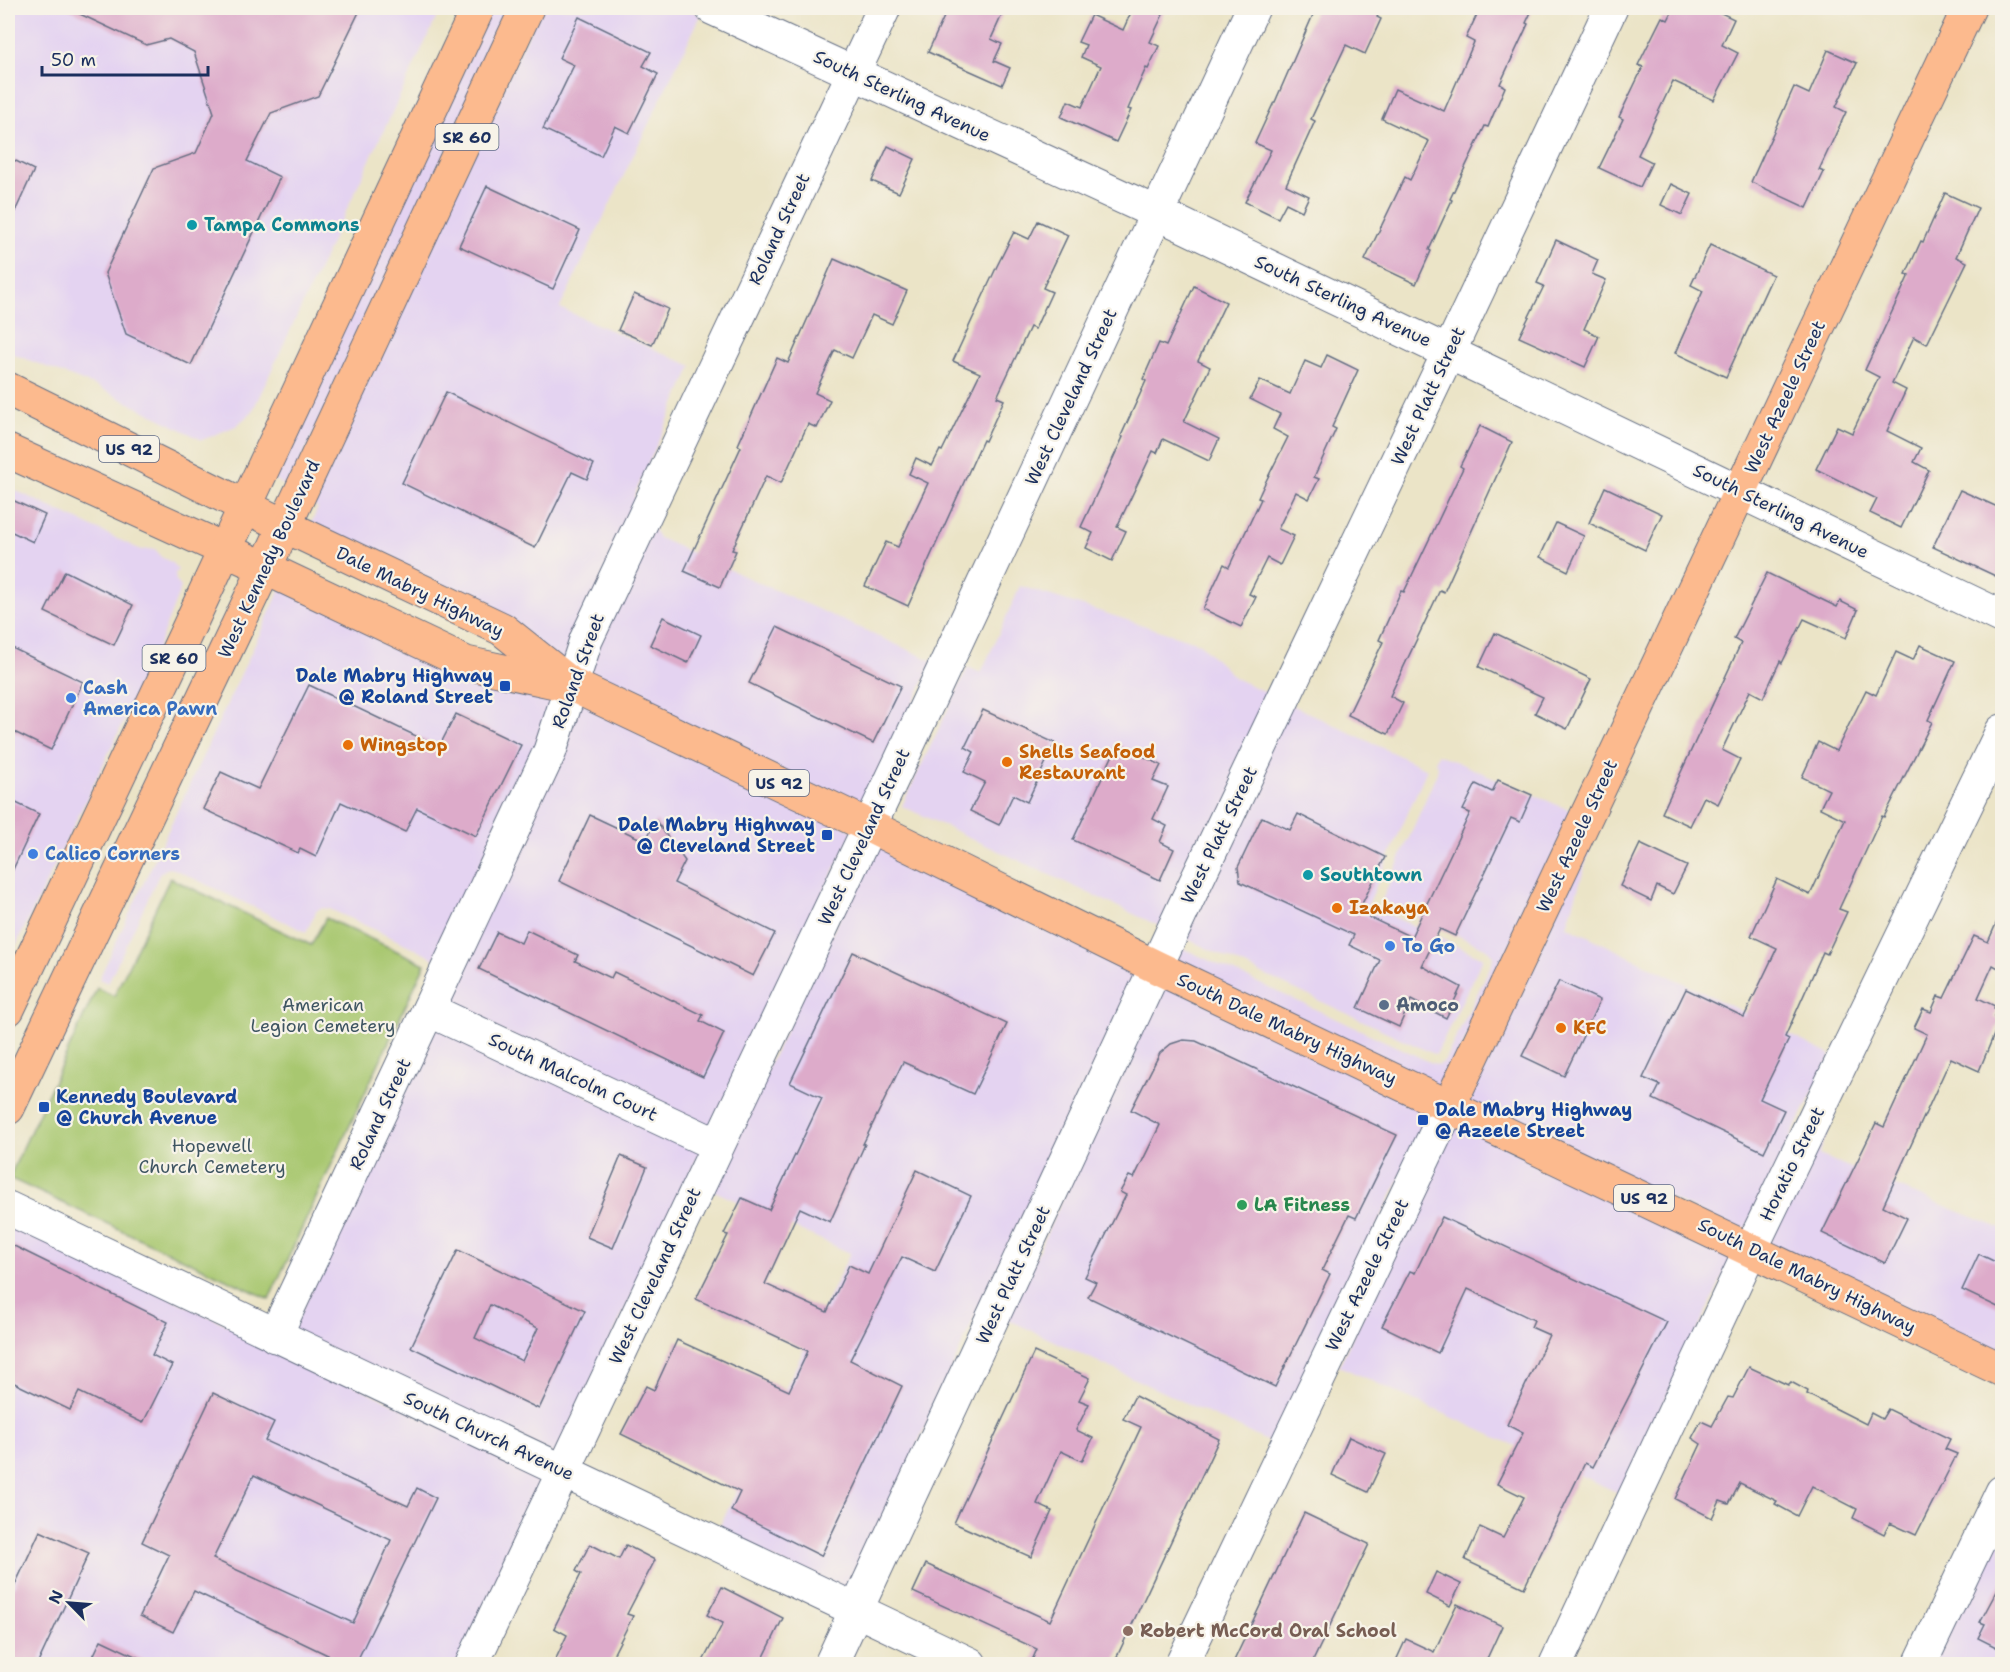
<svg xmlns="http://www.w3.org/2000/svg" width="2010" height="1672" font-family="'Shantell Sans',sans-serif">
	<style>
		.built { fill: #e4d3f1 }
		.green { fill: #a8c76f; stroke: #627b66; stroke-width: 1.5 }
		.building { fill: #ddabca; fill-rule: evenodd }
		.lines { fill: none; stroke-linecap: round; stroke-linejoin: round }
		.minor-casing { stroke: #646e83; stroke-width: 35 }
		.major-casing { stroke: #646e83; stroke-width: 35 }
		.minor { stroke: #fff; stroke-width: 33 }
		.major { stroke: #fcba8e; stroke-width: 33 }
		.culture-dot { fill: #0f9aa8; stroke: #f7f3e8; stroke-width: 2 }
		.transit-dot { fill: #1a4fb4; stroke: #f7f3e8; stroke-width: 2 }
		.shop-dot { fill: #3f7fe0; stroke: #f7f3e8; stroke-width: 2 }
		.food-dot { fill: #e8710a; stroke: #f7f3e8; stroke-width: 2 }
		.service-dot { fill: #5c6f8a; stroke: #f7f3e8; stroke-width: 2 }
		.leisure-dot { fill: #2e9e5b; stroke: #f7f3e8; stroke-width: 2 }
		.education-dot { fill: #8d6e63; stroke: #f7f3e8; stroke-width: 2 }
		.labels { text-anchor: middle; stroke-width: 4.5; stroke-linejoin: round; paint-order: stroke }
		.shield { fill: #f7f3e8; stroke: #5d6a87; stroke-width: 1.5 }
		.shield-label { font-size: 16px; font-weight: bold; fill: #1b2f5e }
		.street-label { font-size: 18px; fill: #1b2f5e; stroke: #f7f3e8 }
		.culture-label { font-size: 18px; font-weight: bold; fill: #0d838f; stroke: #f7f3e8; text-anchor: start }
		.transit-label { font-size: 18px; font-weight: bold; fill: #164399; stroke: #f7f3e8; text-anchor: end }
		.shop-label { font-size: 18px; font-weight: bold; fill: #366cbe; stroke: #f7f3e8; text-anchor: start }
		.food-label { font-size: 18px; font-weight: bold; fill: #c56008; stroke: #f7f3e8; text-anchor: start }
		.park-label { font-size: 18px; fill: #3e5562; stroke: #f7f3e8 }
		.service-label { font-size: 18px; font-weight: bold; fill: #4e5e75; stroke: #f7f3e8; text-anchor: start }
		.leisure-label { font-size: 18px; font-weight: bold; fill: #27864d; stroke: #f7f3e8; text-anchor: start }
		.education-label { font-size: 18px; font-weight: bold; fill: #785e54; stroke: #f7f3e8; text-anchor: start }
	</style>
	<rect width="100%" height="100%" fill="#f7f3e8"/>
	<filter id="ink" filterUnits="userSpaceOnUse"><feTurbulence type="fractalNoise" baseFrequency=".0167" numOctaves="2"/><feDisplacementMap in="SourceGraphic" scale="12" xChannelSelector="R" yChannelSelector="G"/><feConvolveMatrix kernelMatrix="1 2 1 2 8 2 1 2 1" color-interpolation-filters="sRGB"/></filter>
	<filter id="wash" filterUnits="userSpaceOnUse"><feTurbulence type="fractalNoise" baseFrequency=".008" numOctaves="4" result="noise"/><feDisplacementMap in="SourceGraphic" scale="24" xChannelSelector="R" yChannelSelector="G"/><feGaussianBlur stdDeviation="1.35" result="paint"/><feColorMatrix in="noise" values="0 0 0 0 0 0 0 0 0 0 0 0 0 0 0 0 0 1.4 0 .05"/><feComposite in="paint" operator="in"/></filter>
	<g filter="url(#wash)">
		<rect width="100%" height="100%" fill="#ebe4c7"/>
		<!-- built -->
		<g class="built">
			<path d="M8,8h433l-189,404 -16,14 -34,14 -104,-53 -90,-35z"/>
			<path d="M492,8h21l-225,480 -15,-10z"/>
			<path d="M541,8h144l16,7 -141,293 132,58 -58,130 3,6 -72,163 -255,-139 8,-18 -8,-6z"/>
			<path d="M8,487l133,63 14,-1 6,8 10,5 7,8 -3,3 1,8 5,6 -30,78 -143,297z"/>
			<path d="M653,528l6,10 274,123 -70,150 -276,-131 11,-35z"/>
			<path d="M1020,586l179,57 36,35 192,91 -59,136 115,53 -47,97 -534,-249 66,-139 13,6z"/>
			<path d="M281,588l275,106 -18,52 -104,214 -5,-5 -99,-46 -7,-1 -6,2 -11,22 -132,-63 -6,-1 -8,5 -52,110 -9,-4z"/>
			<path d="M580,701l273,130 -143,299 -264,-125z"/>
			<path d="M1438,754l136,58 -132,278 -269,-128 7,-15 252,116 6,2 6,-3 48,-99 1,-7 -6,-7 -105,-49 55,-127 1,-6 -3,-5z"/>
			<path d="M1598,822l-31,104 264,129 -87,178 -279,-132z"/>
			<path d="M876,842l264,130 -161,335 -129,288 -133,-63 133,-279 -140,-64z"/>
			<path d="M1163,983l269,128 -159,333 -266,-125z"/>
			<path d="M436,1025l265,125 -145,305 -264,-124z"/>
			<path d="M1848,1078l-29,77 183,74v128l-234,-113z"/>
			<path d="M1455,1122l279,131 -113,241 -282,-128z"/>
			<path d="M8,1221l538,255 -89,188h-449z"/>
			<path d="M2002,1521v143h-68z"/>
		</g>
		<!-- green -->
		<path class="green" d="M170,878l141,67 15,-27 99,46 -156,335 -260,-121 88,-190 17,8z"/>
		<g id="blocks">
			<!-- building -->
			<g class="building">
				<path d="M67,8h294l-43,88 -47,17 -24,48 33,16 -89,188 -65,-31 -21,-61 49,-105 42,-15 18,-40 -20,-61 -25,-13 -23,6z"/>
				<path d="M948,8h57l-14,31 11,5 -8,17 16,7 -8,17 -74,-33z"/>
				<path d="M1133,8h33l-16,34 9,4 -11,23 -2,-1 -18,41 3,1 -15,32 -55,-25 7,-16 14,6 19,-41 -20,-9 5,-12 -8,-3 13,-27 32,15z"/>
				<path d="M1316,8h66l-5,9 4,2 -16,35 -19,-9 -35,74 4,2 -29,64 23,11 -7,15 -16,-8 -8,15 -33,-16 26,-52 -16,-7 19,-41h1z"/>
				<path d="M1480,8h53l-7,15 2,1 -28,60 5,3 -17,40 -3,-1 -35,73 2,1 -23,50 2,1 -15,33 -51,-24 40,-83 5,3 19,-39 -47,-22 13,-30 49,22 30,-69 -8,-4z"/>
				<path d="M1674,8h50l-3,5 13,6 -12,26 16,8 -24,47 -41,-19 -35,74 14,7 -12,25 -41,-19 24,-49 -4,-2 24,-50 -5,-2 24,-48 6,3z"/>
				<path d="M579,17l72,35 -8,14 15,8 -29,59 -14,-7 -14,30 -58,-27 31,-64 -15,-7z"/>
				<path d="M1828,50l29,13 -21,44 10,5 -27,58 5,2 -17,36 -56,-26 43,-95 15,7z"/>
				<path d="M888,146l27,13 -16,34 -27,-12z"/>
				<path d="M8,157l26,13 -26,57z"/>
				<path d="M1671,184l21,10 -10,21 -21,-10z"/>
				<path d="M487,186l93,44 -27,59 -94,-43z"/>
				<path d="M1945,193l33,15 -22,49 11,5 -16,33 -24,49 -13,-7 -22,46 14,7 -19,41 34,17 -7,14 15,8 -28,58 -31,-15 7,-14 -61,-30 21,-43 15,7 27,-56 -14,-7 44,-95 -3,-1 15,-33 2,1z"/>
				<path d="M1038,221l30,14 -25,53 9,4 -17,37 -5,-2 -33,70 7,3 -19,41 -2,-1 -75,166 -43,-20 21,-44 12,5 30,-64 -19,-9 7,-16 16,8 8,-16 2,1 38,-78 -27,-12 44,-95 17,-34 15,7z"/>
				<path d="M1556,240l42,20 -6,14 14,6 -22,49 15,7 -14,31 -66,-30 25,-51 -7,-3z"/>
				<path d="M1710,245l63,30 -47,102 -51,-24 28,-62 -12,-6z"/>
				<path d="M834,259l73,32 -15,33 -20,-9 -20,43 -17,-8 -20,43 15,7 -13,28 -9,-4 -27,59 -15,-7 -34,74 4,1 -16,36 -36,-16 57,-124 -3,-2 39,-87 11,5z"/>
				<path d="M1194,286l32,16 -28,59 12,6 -26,55 35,17 -10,22 -46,-22 -6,14 -4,-2 -36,76 9,4 -14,30 -26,-13 7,-15 -12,-6 42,-90 -2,-1 25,-55 -3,-2 16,-36 7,3z"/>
				<path d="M634,294l34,15 -16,36 -34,-15z"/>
				<path d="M1327,355l31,15 -26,57 4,2 -22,48 5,2 -10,20 -13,-7 -18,37 16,7 -14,29 -13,-7 -18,36 7,3 -15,30 -38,-18 21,-45 5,3 32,-68 -3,-1 6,-13 24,-48 -15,-8 7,-15 -30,-15 10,-19 30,14 15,-33 16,7z"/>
				<path d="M446,392l148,72 -7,15 -15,-7 -37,76 -133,-65z"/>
				<path d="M1480,426l32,16 -68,150 -4,-2 -50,106 13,7 -15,31 -40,-19 35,-73 -4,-2 22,-49 3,1 34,-71 25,-53 -3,-2z"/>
				<path d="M1605,487l57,27 -17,36 -56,-27z"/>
				<path d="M1960,490l42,19v70l-69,-32z"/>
				<path d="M8,498l37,17 -12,27 -25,-12z"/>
				<path d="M1556,523l28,13 -16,35 -28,-14z"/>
				<path d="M65,571l68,34 -19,40 -69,-33z"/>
				<path d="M1767,573l70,34 3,-6 18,9 -12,28 -42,-19 -22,44 -2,-2 -17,37 -13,-7 -28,59 18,9 -22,45 -14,-7 -14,29 -28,-13 79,-170 -7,-4z"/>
				<path d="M663,617l38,18 -13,28 -38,-18z"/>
				<path d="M777,627l124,59 -28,57 -124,-60z"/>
				<path d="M1495,633l96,46 -24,50 -32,-16 8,-16 -64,-30z"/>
				<path d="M1920,645l35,16 -27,59 4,2 -48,95 -2,-1 -43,93 8,3 -20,42 -4,-2 -38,85 4,2 -29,60 24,11 -20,42 -111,-53 7,-14 -17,-7 43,-89 58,28 33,-69 -26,-12 26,-57 33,16 35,-75 -25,-12 9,-18 -27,-13 16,-35 18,9 30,-61 10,5 20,-43 17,8z"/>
				<path d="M8,646l75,36 -32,68 -43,-21z"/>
				<path d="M309,685l130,62 17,-33 65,31 -45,91 -59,-28 -12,24 -64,-30 -25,55 -16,-8 -2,4 -95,-44 18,-37 37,17z"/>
				<path d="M983,710l72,33 -28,59 -14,-7 -14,30 -29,-14 15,-29 -21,-10 10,-20 -9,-5z"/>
				<path d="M1118,744l43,21 -8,16 15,6 -15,32 14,7 -7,16 14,7 -14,31 -87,-40z"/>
				<path d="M1498,780l34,15 -12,27 -9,-4 -56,118 -15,-7 -18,37 39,21 -15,31 -35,-18 -12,27 -41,-19 22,-48 -31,-15 5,-10 -114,-53 -2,-15 24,-50 28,13 8,-16 87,43 -27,55 53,25 59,-124 -7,-3 13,-26 16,8z"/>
				<path d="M8,799l31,15 -31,66z"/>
				<path d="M590,815l55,26 11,-20 29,40 -11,22 101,50 -22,43 -194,-95z"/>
				<path d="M1640,844l47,22 -14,28 -16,-8 -6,15 -31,-15z"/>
				<path d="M2002,910v60l-9,-5 -15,33 17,8 -1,2 3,2 -3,7 6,3 -21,51 -28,-13 -68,148 24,12 -22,45 -63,-30 54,-110 8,4 43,-93 -13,-6 9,-19 8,3 7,-16 6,2 30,-62 14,6z"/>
				<path d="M527,930l51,25 -3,6 36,17 3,-6 89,43 -3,6 24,12 -21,44 -224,-108 18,-37 24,11z"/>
				<path d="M853,952l154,72 -34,70 -70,-32 -40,82h2l-35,78 -30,-14 -35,76 62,28 22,-47 19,9 49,-104 54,26 -36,76 -33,-15 -52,103 52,26 -81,170 -90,-45 9,-19 -119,-58 25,-48 8,4 23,-50 112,51 19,-40 -112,-52 32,-64 -4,-1 18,-36 27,12 53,-112 -32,-15z"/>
				<path d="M1559,981l41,19 -36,76 -42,-20z"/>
				<path d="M1183,1040l13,1 201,94 -41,83 -7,-3 -27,55 8,4 -55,113 -187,-90 8,-15 -11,-5 41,-82 -6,-3 9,-16 5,2 26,-53 -29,-15 29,-57 11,-9z"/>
				<path d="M621,1156l26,11 -34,81 -26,-11z"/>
				<path d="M1442,1217l225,105 -74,145 -8,-4 -61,125 -59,-28 15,-33 23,11 21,-41 -27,-13 26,-51 -16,-8 42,-90 -18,-8 3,-7 -66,-31 -30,64 -56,-27 28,-55 5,2z"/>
				<path d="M8,1243l160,79 -16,33 20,10 -29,58 -64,-31 -9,18 -62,-30z"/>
				<path d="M458,1250l127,61 -46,98 -128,-62zM490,1305l48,23 -16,33 -47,-23z"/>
				<path d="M1979,1254l23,11v44l-40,-19z"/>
				<path d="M1034,1352l56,26 -11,22 10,4 -13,26 17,8 -11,23 -21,-10 -24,53 15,7 -21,46 -77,-34z"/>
				<path d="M1749,1367l39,18 3,-3 17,9 -1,3 59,30 5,-11 11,6 6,-10 62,30 -5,10 12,5 -41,81 -26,-12 -6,11 -31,-16 4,-9 -45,-23 -15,30 -22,-12 2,-3 -37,-18 -11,21 -9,-3 -8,17 -37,-19 26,-55 -9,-6 9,-17 11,5 16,-29 5,1z"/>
				<path d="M213,1393l61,29 -9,19 143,65 9,-18 19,10 -81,167h-21l2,-6 -142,-68 -21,41 -33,-16 29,-61 -27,-13zM254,1475l137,65 -38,83 -140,-64z"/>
				<path d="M1135,1396l84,43 -106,226h-83l7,-16 -124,-57 13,-28 124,57 91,-194 -18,-8z"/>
				<path d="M1349,1437l37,17 -18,38 -36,-17z"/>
				<path d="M1304,1513l65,31 -58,121h-79z"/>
				<path d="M40,1531l49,22 -52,112h-29v-65z"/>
				<path d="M590,1544l29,15 7,-14 29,15 -28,54 6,2 -25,49h-55l14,-30 -13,-7 27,-54 -5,-3z"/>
				<path d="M1436,1572l25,12 -11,22 -24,-12z"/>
				<path d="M2002,1581v69l-24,-12 7,-14 -5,-2z"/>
				<path d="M722,1587l61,31 -23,47h-59l22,-42 -16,-8z"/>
				<path d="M1457,1604l45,22 -18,39h-90l12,-26 28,13z"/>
				<path d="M101,1640l53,25h-65z"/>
			</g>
		</g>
	</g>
	<g filter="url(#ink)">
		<use href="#blocks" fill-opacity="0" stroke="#646e83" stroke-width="1.5"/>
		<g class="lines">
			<!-- minor casing -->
			<g class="minor-casing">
				<g id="minor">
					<path d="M712,8l445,205 845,404"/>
					<path d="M429,1010l288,135"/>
					<path d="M8,1208l962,456"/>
					<path d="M275,1336l275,-585 36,-111 298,-632"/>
					<path d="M472,1664l429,-904 352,-752"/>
					<path d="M831,1664l352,-755 266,-557 162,-344"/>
					<path d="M1182,1664l267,-558"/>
					<path d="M1556,1664l195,-415 251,-518"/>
					<path d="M1920,1664l82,-172"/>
				</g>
			</g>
			<!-- major casing -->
			<g class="major-casing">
				<g id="major">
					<path d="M8,389l277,137 217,103 70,56 297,141 287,141 846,403"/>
					<path d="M8,451l257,117 201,95 98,21"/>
					<path d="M8,1009l179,-378 291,-623"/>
					<path d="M1449,1106l520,-1098"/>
					<path d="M8,1108l257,-540 262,-560"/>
				</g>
			</g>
			<!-- minor -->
			<use href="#minor" class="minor"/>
			<!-- major -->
			<use href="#major" class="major"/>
		</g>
	</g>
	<!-- markers -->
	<g class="culture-dot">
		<circle cx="192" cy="225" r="6"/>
		<circle cx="1308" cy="875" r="6"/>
	</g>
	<g class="transit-dot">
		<rect x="499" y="680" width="12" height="12" rx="3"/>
		<rect x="821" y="829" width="12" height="12" rx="3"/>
		<rect x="38" y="1101" width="12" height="12" rx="3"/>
		<rect x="1417" y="1114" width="12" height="12" rx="3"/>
	</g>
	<g class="shop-dot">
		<circle cx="71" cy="698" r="6"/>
		<circle cx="33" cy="854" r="6"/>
		<circle cx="1390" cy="946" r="6"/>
	</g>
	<g class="food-dot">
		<circle cx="348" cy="745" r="6"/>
		<circle cx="1007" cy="762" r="6"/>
		<circle cx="1337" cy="908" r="6"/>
		<circle cx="1561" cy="1028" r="6"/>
	</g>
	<circle class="service-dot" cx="1384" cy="1005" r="6"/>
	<circle class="leisure-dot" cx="1242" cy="1205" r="6"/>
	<circle class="education-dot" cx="1128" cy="1631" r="6"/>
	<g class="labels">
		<!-- shield labels -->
		<g class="shield">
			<rect x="435.5" y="124" width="63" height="26" rx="4.5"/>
			<rect x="99" y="436" width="60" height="26" rx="4.5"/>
			<rect x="142.5" y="645" width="63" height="26" rx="4.5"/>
			<rect x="749" y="770" width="60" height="26" rx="4.5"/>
			<rect x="1614" y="1185" width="60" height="26" rx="4.5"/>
		</g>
		<g class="shield-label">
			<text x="467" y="143">SR 60</text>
			<text x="129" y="455">US 92</text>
			<text x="174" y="664">SR 60</text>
			<text x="779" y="789">US 92</text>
			<text x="1644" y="1204">US 92</text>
		</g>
		<!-- street labels -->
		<g class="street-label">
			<text transform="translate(902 96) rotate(25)" y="6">South Sterling Avenue</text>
			<text transform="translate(779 229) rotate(-65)" y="6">Roland Street</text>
			<text transform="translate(1343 301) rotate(25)" y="6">South Sterling Avenue</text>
			<text transform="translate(1428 396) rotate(-65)" y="6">West Platt Street</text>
			<text transform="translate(1071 397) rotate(-65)" y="6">West Cleveland Street</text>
			<text transform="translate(1785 397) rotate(-65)" y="6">West Azeele Street</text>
			<text transform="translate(1781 511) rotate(26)" y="6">South Sterling Avenue</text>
			<text transform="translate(269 559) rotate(-65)" y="6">West Kennedy Boulevard</text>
			<text transform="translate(420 592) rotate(26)" y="6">Dale Mabry Highway</text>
			<text transform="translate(578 671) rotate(-70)" y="6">Roland Street</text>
			<text transform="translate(1219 835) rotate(-64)" y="6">West Platt Street</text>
			<text transform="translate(1577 836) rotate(-65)" y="6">West Azeele Street</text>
			<text transform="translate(864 837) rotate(-65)" y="6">West Cleveland Street</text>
			<text transform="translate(1287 1029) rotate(25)" y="6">South Dale Mabry Highway</text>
			<text transform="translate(573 1077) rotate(25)" y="6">South Malcolm Court</text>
			<text transform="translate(380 1114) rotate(-65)" y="6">Roland Street</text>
			<text transform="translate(1792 1164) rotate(-64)" y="6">Horatio Street</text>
			<text transform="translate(1013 1275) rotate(-65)" y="6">West Platt Street</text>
			<text transform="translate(1367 1275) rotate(-64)" y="6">West Azeele Street</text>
			<text transform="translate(655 1276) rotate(-65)" y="6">West Cleveland Street</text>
			<text transform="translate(1807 1276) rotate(26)" y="6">South Dale Mabry Highway</text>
			<text transform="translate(489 1436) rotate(25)" y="6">South Church Avenue</text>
		</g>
		<!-- culture labels -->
		<g class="culture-label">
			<text x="204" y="231">Tampa Commons</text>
			<text x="1320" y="881">Southtown</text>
		</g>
		<!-- transit labels -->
		<g class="transit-label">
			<text x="493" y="682">Dale Mabry Highway<tspan x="493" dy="21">@ Roland Street</tspan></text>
			<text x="815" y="831">Dale Mabry Highway<tspan x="815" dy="21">@ Cleveland Street</tspan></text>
			<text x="56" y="1103" text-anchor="start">Kennedy Boulevard<tspan x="56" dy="21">@ Church Avenue</tspan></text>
			<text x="1435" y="1116" text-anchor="start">Dale Mabry Highway<tspan x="1435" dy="21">@ Azeele Street</tspan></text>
		</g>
		<!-- shop labels -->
		<g class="shop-label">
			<text x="83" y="694">Cash<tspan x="83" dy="21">America Pawn</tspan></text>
			<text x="45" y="860">Calico Corners</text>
			<text x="1402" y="952">To Go</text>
		</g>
		<!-- food labels -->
		<g class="food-label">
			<text x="360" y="751">Wingstop</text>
			<text x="1019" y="758">Shells Seafood<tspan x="1019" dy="21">Restaurant</tspan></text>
			<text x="1349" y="914">Izakaya</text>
			<text x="1573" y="1034">KFC</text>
		</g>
		<!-- park labels -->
		<g class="park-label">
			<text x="323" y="1011">American<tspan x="323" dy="21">Legion Cemetery</tspan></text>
			<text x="212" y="1152">Hopewell<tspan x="212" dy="21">Church Cemetery</tspan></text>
		</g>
		<!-- service labels -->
		<g class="service-label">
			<text x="1396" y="1011">Amoco</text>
		</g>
		<!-- leisure labels -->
		<g class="leisure-label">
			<text x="1254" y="1211">LA Fitness</text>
		</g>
		<!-- education labels -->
		<g class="education-label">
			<text x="1140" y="1637">Robert McCord Oral School</text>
		</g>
	</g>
	<!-- margin -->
	<rect width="2010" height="1672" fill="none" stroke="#f7f3e8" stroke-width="30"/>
	<!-- north arrow -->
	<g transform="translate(69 1603) rotate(295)" stroke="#f7f3e8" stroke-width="4.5" paint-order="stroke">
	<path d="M0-4.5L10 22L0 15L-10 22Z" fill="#1b2f5e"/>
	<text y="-9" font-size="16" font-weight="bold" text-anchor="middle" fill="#1b2f5e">N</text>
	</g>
	<!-- scale -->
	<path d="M42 66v9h166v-9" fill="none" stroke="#1b2f5e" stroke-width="3"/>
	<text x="51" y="66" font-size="18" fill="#1b2f5e" stroke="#f7f3e8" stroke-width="4.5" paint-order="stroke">50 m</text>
</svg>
